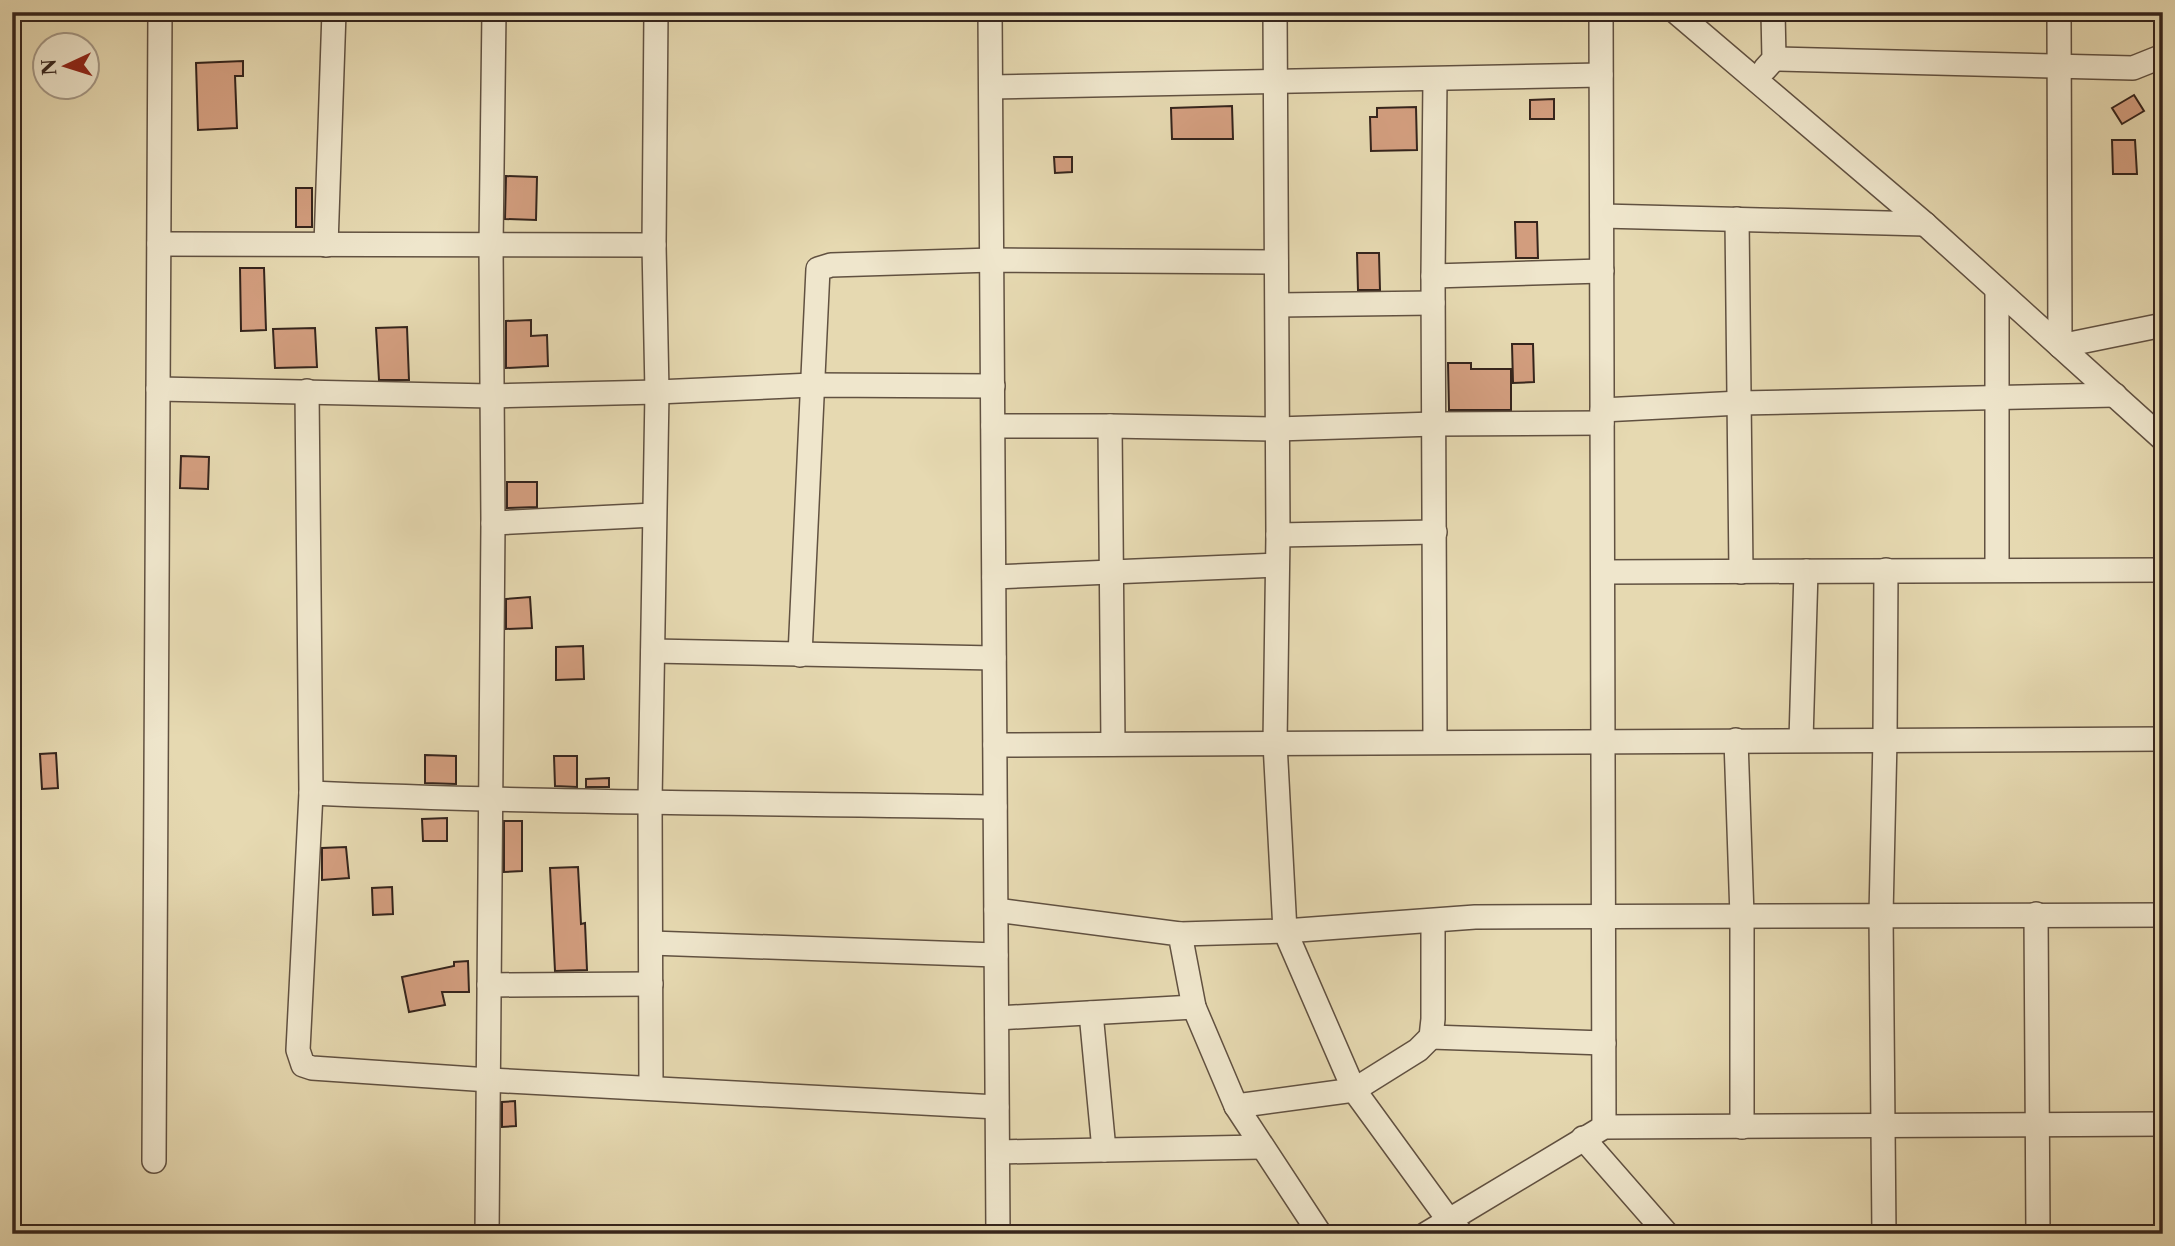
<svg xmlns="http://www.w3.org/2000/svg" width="2175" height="1246" font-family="'Libre Caslon Text',serif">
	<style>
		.building { fill: #d39e7f; stroke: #35241c; stroke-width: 2 }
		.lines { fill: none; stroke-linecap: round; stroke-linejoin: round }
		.street-casing { stroke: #615141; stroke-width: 26 }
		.street { stroke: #efe6cc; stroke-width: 23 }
	</style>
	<rect width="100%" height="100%" fill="#e6d9b1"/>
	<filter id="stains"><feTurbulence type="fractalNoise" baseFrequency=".00286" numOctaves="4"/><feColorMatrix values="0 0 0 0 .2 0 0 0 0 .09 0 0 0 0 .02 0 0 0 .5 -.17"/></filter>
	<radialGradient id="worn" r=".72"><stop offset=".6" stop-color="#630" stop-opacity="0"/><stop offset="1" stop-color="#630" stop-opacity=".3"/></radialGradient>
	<!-- building -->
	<g class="building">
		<path d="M243,61v15h-8l2,52 -39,2 -2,-67z"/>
		<path d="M2134,95l10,16 -22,13 -10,-16z"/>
		<path d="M1554,99v20h-24v-19z"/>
		<path d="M1232,106l1,33h-61l-1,-31z"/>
		<path d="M1416,107l1,43 -46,1 -1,-34h7v-9z"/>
		<path d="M2112,140h23l2,34h-24z"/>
		<path d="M1054,157h18v15l-17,1z"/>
		<path d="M506,176l31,1 -1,43 -31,-1z"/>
		<rect x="296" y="188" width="16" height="39"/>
		<path d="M1515,222h22l1,36h-22z"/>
		<path d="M1357,253h22l1,37h-22z"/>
		<path d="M240,268h24l2,62 -25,1z"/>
		<path d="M531,320v16l16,-1 1,31 -42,2v-47z"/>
		<path d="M407,327l2,53h-30l-3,-52z"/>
		<path d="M315,328l2,39 -42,1 -2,-39z"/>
		<path d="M1512,344h21l1,38 -21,1z"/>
		<path d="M1448,363h23v6h40v41h-62z"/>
		<path d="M181,456l28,1 -1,32 -28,-1z"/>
		<path d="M507,482h30v25l-30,1z"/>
		<path d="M530,597l2,31 -26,1v-30z"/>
		<path d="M583,646l1,33 -28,1v-33z"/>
		<path d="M56,753l2,35 -16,1 -2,-35z"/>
		<path d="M425,755l31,1v28l-31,-1z"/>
		<path d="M554,756h23v31l-22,-1z"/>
		<path d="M609,778v9h-23v-8z"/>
		<path d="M447,818v23h-24l-1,-22z"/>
		<path d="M504,821h18v50l-18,1z"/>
		<path d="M346,847l3,31 -27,2v-32z"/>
		<path d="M578,867l3,57 4,-1 2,47 -32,1 -5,-103z"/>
		<path d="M392,887l1,27 -20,1 -1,-27z"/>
		<path d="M468,961l1,31h-27l3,13 -36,7 -7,-35 52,-11v-4z"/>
		<path d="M515,1101l1,25 -14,1v-25z"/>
	</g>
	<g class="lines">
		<!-- street casing -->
		<g class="street-casing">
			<g id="street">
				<path d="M990,12l8,1222"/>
				<path d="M1275,12l3,523 -3,208 10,188 69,159 94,129 14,15"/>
				<path d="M1601,12l3,1115"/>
				<path d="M1676,12l249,212 238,215"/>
				<path d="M2059,12l1,334 103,-21"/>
				<path d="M1774,59l359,9 30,-12"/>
				<path d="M1765,69l9,-10 -1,-47"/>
				<path d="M1435,79l-2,197 2,466"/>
				<path d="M991,87l610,-12"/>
				<path d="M1602,216l323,8"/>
				<path d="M1737,219l4,353"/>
				<path d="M159,244l495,1"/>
				<path d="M326,245l8,-233"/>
				<path d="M1433,276l169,-5"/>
				<path d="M1278,305l155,-2"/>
				<path d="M158,389l333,7 166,-4 155,-7 181,1"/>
				<path d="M307,391l4,402 -13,257 5,15 9,3 177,12 508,27"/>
				<path d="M1602,410l138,-7 375,-8"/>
				<path d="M993,426h117l167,3 157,-5 168,-1"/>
				<path d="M1110,426l3,318"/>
				<path d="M493,523l161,-8"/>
				<path d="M1278,535l157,-3"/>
				<path d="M1997,570v-279"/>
				<path d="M1603,572l560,-2"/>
				<path d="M994,577l283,-12"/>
				<path d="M653,651l341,7"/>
				<path d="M800,655l18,-386 13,-4 161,-5 284,2"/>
				<path d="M1736,740l6,176v211"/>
				<path d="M1801,740l5,-169"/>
				<path d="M995,745l1168,-6"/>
				<path d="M311,793c228,10 456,10 684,14"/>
				<path d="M996,910l184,24 14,73 42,99 84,128"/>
				<path d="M2036,914l2,320"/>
				<path d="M1180,934l105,-3 190,-14 688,-2"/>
				<path d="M651,943l345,12"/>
				<path d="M489,985l162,-1"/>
				<path d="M1091,1013l13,137"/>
				<path d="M997,1018l197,-11"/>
				<path d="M1431,1037l173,6"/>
				<path d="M651,1088l-1,-287 7,-409 -3,-147 2,-233"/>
				<path d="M1236,1106l118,-16 64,-40 13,-13 2,-18v-98"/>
				<path d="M1583,1138l84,96"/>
				<path d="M998,1152l263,-5"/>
				<path d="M154,1161l6,-1149"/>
				<path d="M487,1234l6,-711 -2,-277 3,-234"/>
				<path d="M1426,1234l178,-107 559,-3"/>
				<path d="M1884,1234l-3,-319 4,-176 1,-169"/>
			</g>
		</g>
		<!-- street -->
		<use href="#street" class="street"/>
	</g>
	<!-- margin -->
	<rect width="2175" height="1246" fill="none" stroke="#e6d9b1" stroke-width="42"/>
	<rect x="14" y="14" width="2147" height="1218" fill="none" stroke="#35241c" stroke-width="3.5"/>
	<rect x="21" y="21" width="2133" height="1204" fill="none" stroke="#35241c" stroke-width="2"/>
	<!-- north arrow -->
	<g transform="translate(66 66) rotate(266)"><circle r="33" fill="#efe6cc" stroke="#a59886" stroke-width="2"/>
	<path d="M0-5L12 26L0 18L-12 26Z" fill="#8f2418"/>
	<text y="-10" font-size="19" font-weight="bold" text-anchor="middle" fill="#35241c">N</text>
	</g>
	<rect width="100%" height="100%" filter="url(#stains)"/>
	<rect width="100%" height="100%" fill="url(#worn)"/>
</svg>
